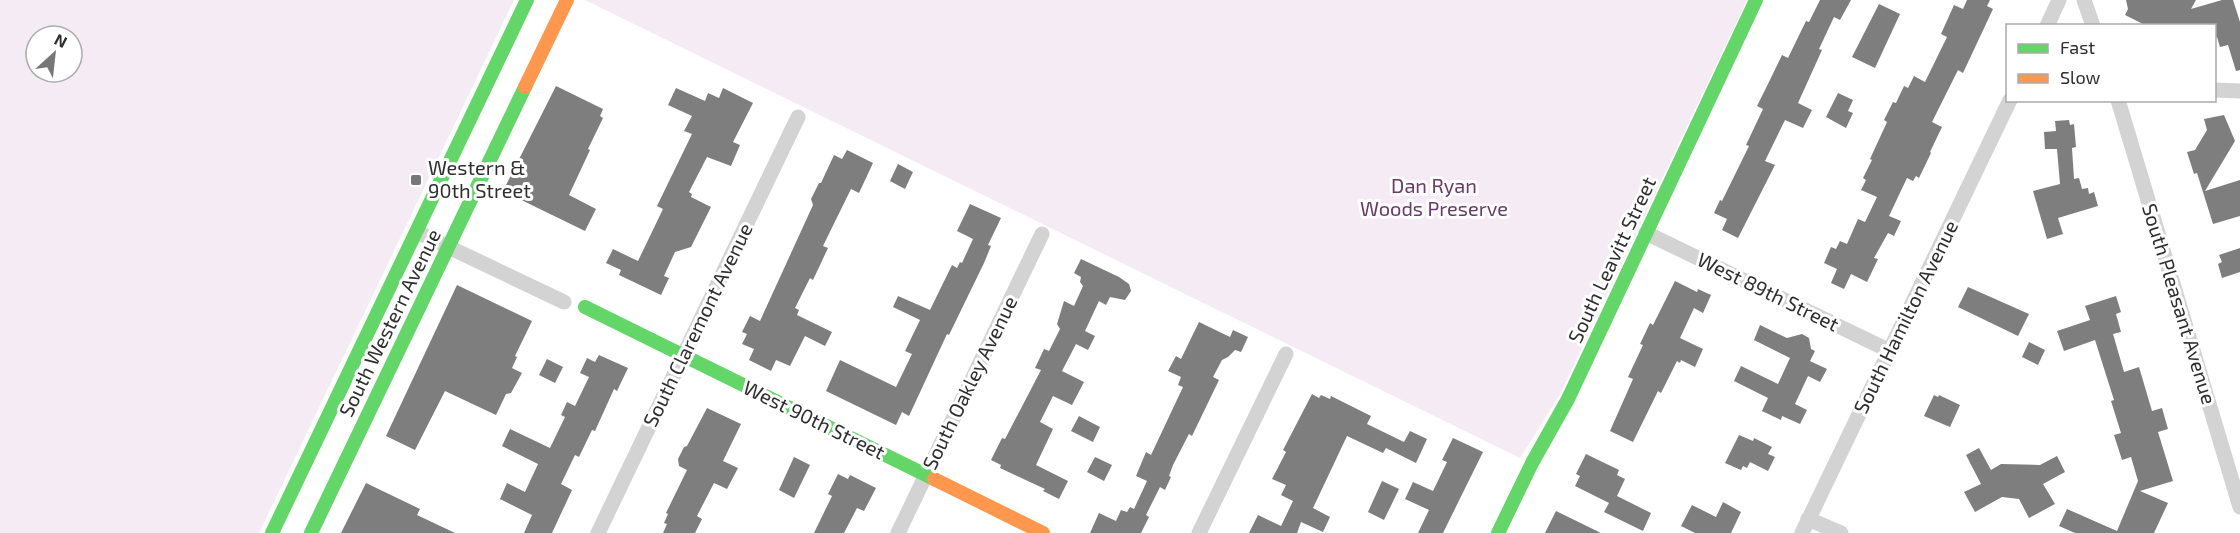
<svg xmlns="http://www.w3.org/2000/svg" width="2240" height="533" font-family="'Exo 2',sans-serif">
	<style>
		.green { fill: #f4ebf5; fill-rule: evenodd }
		.building { fill: #7e7e7e }
		.lines { fill: none; stroke-linecap: round; stroke-linejoin: round }
		.street { stroke: #d3d3d3; stroke-width: 15 }
		.fast { stroke: #63d668; stroke-width: 14 }
		.slow { stroke: #ff974d; stroke-width: 14 }
		.poi-dot { fill: #777; stroke: #fff; stroke-width: 2 }
		.labels { text-anchor: middle; stroke-width: 6; stroke-linejoin: round; paint-order: stroke }
		.poi-label { font-size: 20px; fill: #2e2e2e; stroke: #fff; text-anchor: start }
		.park-label { font-size: 20px; fill: #6b3a6a; stroke: #fff }
		.street-label { font-size: 20px; fill: #2e2e2e; stroke: #fff }
	</style>
	<rect width="100%" height="100%" fill="#fff"/>
	<!-- green -->
	<g class="green">
		<path d="M0,0h514l-255,533h-259zM36,36h36v36h-36z"/>
		<path d="M585,0h1162l-188,396 -39,62z"/>
	</g>
	<!-- building -->
	<g class="building">
		<path d="M1820,0h31l-11,20 -6,-3 -15,32 3,1 -24,53 14,7 -9,18 -18,-8 -20,41 10,4 -37,73 -16,-8 5,-11 -13,-6 6,-13 2,1 27,-55 -3,-1 17,-36 -6,-3 9,-18 16,-33 6,3 18,-37 3,1z"/>
		<path d="M1967,0h23l-3,6 6,3 -30,64 -5,-3 -26,52 10,5 -12,25 1,1 -12,25 -3,-2 -3,5 -6,-3 -18,38 12,5 -7,15 -6,-3 -14,25 4,1 -11,23 -16,-8 -7,15 -13,-6 6,-14 -13,-6 7,-16 5,2 4,-8 7,3 11,-25 7,3 12,-25 -16,-7 5,-10 -3,-2 9,-18 -2,-1 17,-37 -3,-2 9,-18 3,1 8,-17 4,2 6,-12 11,6 22,-45 -6,-3 13,-29 9,4z"/>
		<path d="M2126,0h70l-5,9 31,-9h11l7,22v48l-4,1 -8,-26 -8,2 -3,-10 -3,1v-12h-67l-22,-11 3,-6z"/>
		<path d="M1879,4l21,10 -25,54 -23,-11z"/>
		<path d="M556,86l47,23 -3,7 3,2 -15,31 2,1 -21,45 27,14 -11,22 -82,-40z"/>
		<path d="M676,88l29,13 3,-8 11,5 4,-10 30,15 -20,39 7,3 -9,21 -24,-9 -18,35 3,2 -1,3 20,10 -20,40 -16,5 -11,24 5,2 -8,17 -42,-20 2,-5 -15,-7 7,-14 25,12 25,-52 -6,-3 35,-72 -8,-3 8,-15 -24,-11z"/>
		<path d="M1838,93l15,7 -5,11 5,2 -7,15 -20,-11z"/>
		<path d="M2224,115l11,26 -30,50 35,-11v36l-27,8 -16,-51 -3,1 -7,-22 8,-2 12,-20 -3,-11z"/>
		<path d="M2069,120l1,5 4,-1 2,23 -4,1 2,31 5,-1 3,11 6,-1 1,6 5,-2 4,14 -40,12 5,16 -16,5 -14,-48 27,-7 -3,-35h-12l-1,-17 12,-1 -1,-10z"/>
		<path d="M847,150l26,13 -14,30 -8,-4 -28,57 5,2 -15,32 -3,-2 -15,30 4,2 -2,5 35,17 -7,14 -20,-10 -15,30 -14,-6 -5,11 -22,-11 5,-11 -12,-5 5,-10 -5,-2 8,-16 10,5 53,-116 -2,-6 8,-16h2l13,-28 8,4z"/>
		<path d="M898,164l15,8 -8,17 -15,-8z"/>
		<path d="M970,204l31,14 -13,27 3,1 -7,17 -35,72 -2,-1 -38,82 -7,-4 -6,13 -70,-34 14,-31 56,27 16,-33 -7,-3 15,-31 -27,-13 5,-11 32,14 22,-45 5,3 3,-6 2,1 11,-24 -16,-8z"/>
		<path d="M2240,248v24l-18,6 -4,-14 4,-2 -3,-7z"/>
		<path d="M1081,259l38,18 10,7 2,7 -6,9 -15,-3 -4,8 -7,-4 -14,30 10,5 -7,14 -12,-6 -14,27 22,11 -12,23 -19,-9 -13,26 13,7 -17,36 32,16 -9,18 -16,-8 2,-2 -45,-21 1,-3 -10,-5 11,-22 3,1 36,-69 -6,-2 9,-19 5,2 11,-22 -3,-5 7,-23 10,5 9,-20 -3,-4 1,-5 -7,-4z"/>
		<path d="M1675,281l22,11 1,-3 13,6 -8,18 -9,-5 -14,30 23,11 -8,18 -14,-7 -1,3 -3,-2 -16,32 -3,-2 -25,51 -23,-11 23,-52 -5,-2 15,-32 -3,-1 10,-21 3,2z"/>
		<path d="M457,285l75,36 -17,35 2,1 -5,11 10,5 -11,20 -5,1 -10,21 -51,-24 -30,59 -29,-14z"/>
		<path d="M1968,287l61,27 -11,22 -60,-29z"/>
		<path d="M2116,296l5,16 -5,2 5,18 -8,2 11,38 15,-5 13,44 10,-3 6,21 -10,3 15,49 -33,10 28,12 -14,30h-79l-16,-7 8,-17 50,22 21,-50 -7,-24 -9,3 -8,-25 7,-2 -10,-32 3,-1 -19,-60 -31,11 -7,-20 33,-11 -5,-14z"/>
		<path d="M1199,322l31,15 3,-7 15,7 -7,15 -6,-2 -7,7 -6,3 -9,17 6,3 -27,56 -3,-2 -16,31 -4,11 2,1 -6,13 -5,-3 -14,28 3,2 -8,16h-51l9,-20 17,8 5,-11 6,2 3,-5 4,2 13,-28 -11,-5 10,-24 5,3 32,-68 -5,-2 3,-8 -13,-6 8,-15 5,3z"/>
		<path d="M1760,325l27,13 15,-4 7,4 2,11 4,2 -5,10 17,8 -7,13 -12,-6 -13,28 12,6 -7,14 -18,-8 -1,4 -19,-9 6,-13 -34,-17 7,-15 37,18 12,-26 -36,-18z"/>
		<path d="M2029,342l16,8 -7,15 -16,-8z"/>
		<path d="M599,355l29,13 -11,23 -3,-2 -19,42 -3,-1 -13,27 -4,-2 -14,29 11,6 -20,43h-28l8,-18 -32,-16 7,-16 18,9 13,-28 -36,-18 8,-17 40,19 15,-31 -4,-2 6,-13 8,4 14,-29 -9,-4 7,-15 8,4z"/>
		<path d="M547,359l16,8 -8,16 -16,-8z"/>
		<path d="M1312,394l7,4 2,-3 9,4 1,-3 40,20 -4,8 37,18 6,-11 17,8 -11,24 -30,-15 -3,5 -36,-17 -34,72 17,9 -7,15 -22,-10 -4,11h-48l9,-18 23,11 12,-25 -12,-6 5,-10 -14,-6 14,-27 -3,-2z"/>
		<path d="M1934,395l4,2 1,-2 21,10 -10,22 -26,-11z"/>
		<path d="M707,408l34,16 -18,37 15,7 -11,21 -13,-6 -17,33 5,3 -7,14h-32l4,-9 -3,-1 4,-9 -2,-1 21,-43 -8,-4 -1,-7 6,-12 3,-1z"/>
		<path d="M1079,416l21,11 -7,15 -22,-11z"/>
		<path d="M1739,435l14,6 1,-3 18,9 -4,7 7,3 -7,14 -18,-9 -3,6 -4,-2 -2,4 -16,-7z"/>
		<path d="M1453,438l30,14 -40,81h-25l11,-23 -24,-11 8,-17 20,9 14,-29 -5,-2z"/>
		<path d="M1979,448l12,22 10,-6 39,1 17,-9 8,16 -22,12 12,20 -26,14 -10,-19 -17,-2 -27,15 -11,-20 17,-8 -15,-29z"/>
		<path d="M1586,454l33,16 -2,5 8,4 -8,17 34,17 -8,18 -39,-19 5,-9 -34,-17 5,-10 -4,-2z"/>
		<path d="M794,457l16,8 -16,33 -15,-8z"/>
		<path d="M1095,457l17,8 -8,16 -17,-9z"/>
		<path d="M838,474l10,5 2,-4 26,13 -12,23 -7,-3 -13,25h-30l18,-37 -4,-2z"/>
		<path d="M1382,481l17,8 -15,31 -16,-8z"/>
		<path d="M366,483l54,26 -3,6 38,18h-114z"/>
		<path d="M1723,502l18,10 -10,21h-36l-14,-7 11,-21 24,12z"/>
		<path d="M1556,511l45,22h-56z"/>
	</g>
	<g class="lines">
		<!-- street -->
		<g class="street">
			<path d="M2084,0l9,26"/>
			<path d="M2047,26l12,-26"/>
			<path d="M2214,90l26,1"/>
			<path d="M2118,100l122,407"/>
			<path d="M417,232l147,70"/>
			<path d="M1646,233l244,118"/>
			<path d="M1808,519l33,14"/>
			<path d="M598,533l200,-416"/>
			<path d="M898,533l144,-299"/>
			<path d="M1199,533l87,-179"/>
			<path d="M1802,533l208,-433"/>
		</g>
		<!-- fast -->
		<g class="fast">
			<path d="M585,307l349,172"/>
			<path d="M272,533l255,-533"/>
			<path d="M311,533l214,-446"/>
			<path d="M1498,533l34,-70 36,-64 188,-399"/>
		</g>
		<!-- slow -->
		<g class="slow">
			<path d="M525,87l42,-87"/>
			<path d="M934,479l109,54"/>
		</g>
	</g>
	<!-- markers -->
	<rect class="poi-dot" x="410" y="174" width="12" height="12" rx="3"/>
	<g class="labels">
		<!-- poi labels -->
		<g class="poi-label">
			<text x="428" y="175">Western &amp;<tspan x="428" dy="23">90th Street</tspan></text>
		</g>
		<!-- park labels -->
		<g class="park-label">
			<text x="1434" y="193">Dan Ryan<tspan x="1434" dy="23">Woods Preserve</tspan></text>
		</g>
		<!-- street labels -->
		<g class="street-label">
			<text transform="translate(1612 260) rotate(-65)" y="7">South Leavitt Street</text>
			<text transform="translate(1768 292) rotate(26)" y="7">West 89th Street</text>
			<text transform="translate(2179 304) rotate(73)" y="7">South Pleasant Avenue</text>
			<text transform="translate(1906 317) rotate(-64)" y="7">South Hamilton Avenue</text>
			<text transform="translate(390 323) rotate(-64)" y="7">South Western Avenue</text>
			<text transform="translate(698 325) rotate(-64)" y="7">South Claremont Avenue</text>
			<text transform="translate(970 383) rotate(-64)" y="7">South Oakley Avenue</text>
			<text transform="translate(814 420) rotate(26)" y="7">West 90th Street</text>
		</g>
	</g>
	<!-- legend -->
	<rect x="2006" y="24" width="210" height="78" fill="#ffffff" stroke="#ababab" stroke-width="1.5"/>
	<rect x="2018" y="44" width="30" height="9" fill="#63d668" stroke="#ababab" stroke-width="1.5"/>
	<text x="2060" y="54" font-size="18" fill="#2e2e2e">Fast</text>
	<rect x="2018" y="74" width="30" height="9" fill="#ff974d" stroke="#ababab" stroke-width="1.5"/>
	<text x="2060" y="84" font-size="18" fill="#2e2e2e">Slow</text>
	<!-- north arrow -->
	<g transform="translate(54 54) rotate(27)"><circle r="28" fill="#ffffff" stroke="#ababab" stroke-width="1.5"/>
	<path d="M0-4.5L10 22L0 15L-10 22Z" fill="#777777"/>
	<text y="-9" font-size="16" font-weight="bold" text-anchor="middle" fill="#2e2e2e">N</text>
	</g>
</svg>
